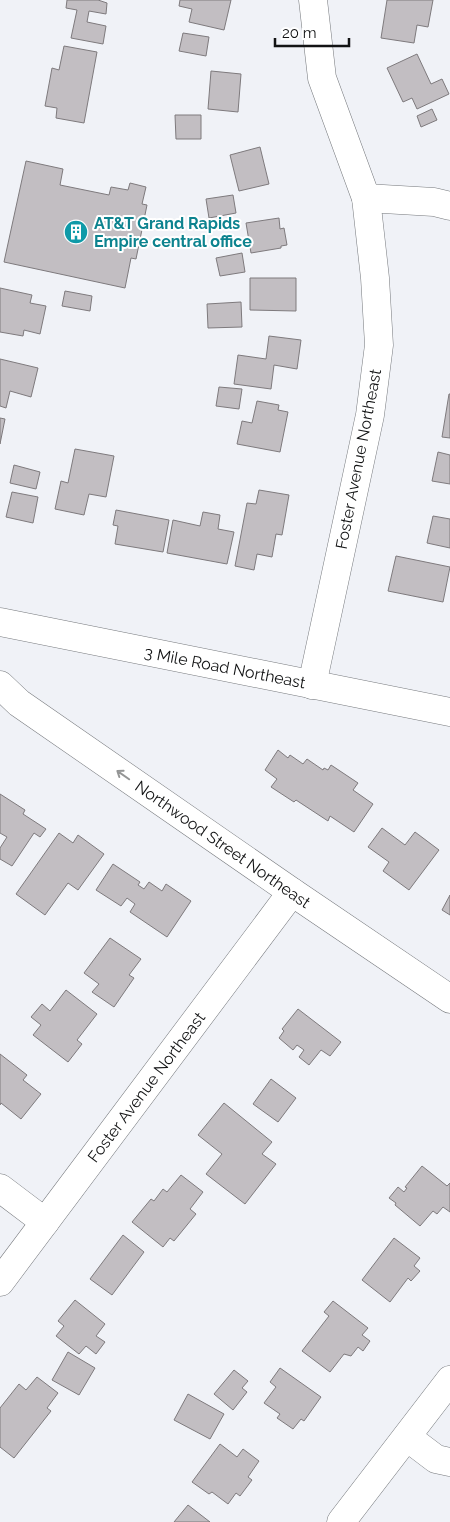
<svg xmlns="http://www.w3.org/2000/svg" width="450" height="1522" font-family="Raleway,sans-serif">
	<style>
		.building { fill: #c2bec2; stroke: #7e7a7d }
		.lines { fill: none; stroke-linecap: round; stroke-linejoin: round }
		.minor-casing { stroke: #76797d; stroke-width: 29 }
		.major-casing { stroke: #76797d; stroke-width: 29 }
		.minor { stroke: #fff; stroke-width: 28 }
		.major { stroke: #fff; stroke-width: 28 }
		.oneway { stroke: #949595 }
		.labels { text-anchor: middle; stroke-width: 4; stroke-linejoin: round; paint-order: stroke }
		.culture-label { font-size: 16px; font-weight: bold; fill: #0d838f; stroke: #fff; text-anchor: start }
		.street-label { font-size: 16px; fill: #121314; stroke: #fff }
	</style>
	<rect width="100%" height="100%" fill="#f0f2f7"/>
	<!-- building -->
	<g class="building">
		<path d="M67,0h31l9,3 -1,11 -17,-3 -2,11 19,4 -3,18 -32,-6 6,-28 -11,-2z"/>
		<path d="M180,0h51l-7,30 -35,-8 3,-13 -13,-3z"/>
		<path d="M387,0h46l-5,27 -11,-2 -3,18 -33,-5z"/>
		<path d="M183,33l26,4 -3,19 -27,-5z"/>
		<path d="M64,46l33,6 -13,71 -28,-5 1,-10 -12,-2 7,-38 7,2z"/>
		<path d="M417,54l14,30 11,-5 7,15 -32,15 -5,-11 -9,4 -16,-34z"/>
		<path d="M211,71l30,3 -3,38 -30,-3z"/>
		<path d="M432,109l5,11 -16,7 -4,-11z"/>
		<path d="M175,115h26v24h-25z"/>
		<path d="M260,147l9,37 -30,7 -9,-36z"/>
		<path d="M26,161l37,8 -3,16 49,10 2,-8 17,3 2,-7 16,4 -4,17 5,1 -11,54 -5,-1 -6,30 -121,-26z"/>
		<path d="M233,195l3,18 -27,5 -3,-19z"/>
		<path d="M279,218l1,11 4,-1 3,17 -6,1v2l-30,5 -5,-30z"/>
		<path d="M242,253l3,19 -25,4 -4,-18z"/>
		<path d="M250,278h46v33l-46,-1z"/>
		<path d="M0,288l32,7 -2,8 16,3 -6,28 -16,-4 -1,6 -23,-4z"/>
		<path d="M65,291l27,5 -2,15 -28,-5z"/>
		<path d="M241,302l1,25 -34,1 -1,-24z"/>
		<path d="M269,336l32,4 -4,29 -23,-4 -3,24 -37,-5 4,-29 28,4z"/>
		<path d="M0,359l38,9 -7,29 -21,-6 -4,17 -6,-2z"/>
		<path d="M219,387l23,2 -3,20 -23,-3z"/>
		<path d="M449,394h1v44l-8,-1z"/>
		<path d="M257,401l22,4 -1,5 10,2 -8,40 -43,-8 5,-23 10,2z"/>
		<path d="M0,418l5,1 -5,25z"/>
		<path d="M75,449l39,7 -8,41 -17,-3 -5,21 -29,-6 6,-28 7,2z"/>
		<path d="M438,452l12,3v29l-18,-3z"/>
		<path d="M14,465l26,7 -4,17 -26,-6z"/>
		<path d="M259,490l30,5 -7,40 -6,-1 -4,23 -15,-3 -3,16 -19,-4 12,-63 9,1z"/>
		<path d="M12,492l26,5 -5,26 -27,-6z"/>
		<path d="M116,510l53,10 -6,32 -48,-8 3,-18 -5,-1z"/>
		<path d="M203,512l17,3 -2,14 16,3 -7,32 -60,-11 6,-33 27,6z"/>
		<path d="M433,516l17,3v29l-23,-5z"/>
		<path d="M396,556l54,11 -7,35 -55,-11z"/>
		<path d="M278,750l10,8 2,-3 13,9 4,-5 16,11 1,-2 4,2 3,-5 27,18 -5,7 20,14 -19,28 -24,-16 -2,5 -32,-21 -2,2 -23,-15 6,-8 -12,-9z"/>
		<path d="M0,794l25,16 -2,4 23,15 -6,8 -6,-4 -22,33 -12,-7v-11l7,-11 -7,-4z"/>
		<path d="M382,828l23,17 10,-13 24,18 -30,40 -26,-19 6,-9 -21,-15z"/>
		<path d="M59,833l14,10 5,-8 26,19 -26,36 -10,-7 -23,32 -29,-21z"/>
		<path d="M113,864l27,18 -2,3 6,4 5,-7 13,9 4,-7 25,17 -24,36 -37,-25 5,-8 -8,-6 -6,8 -25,-16z"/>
		<path d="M450,895v20l-8,-5z"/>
		<path d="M110,938l31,21 -12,16 5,3 -20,29 -22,-15 7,-8 -15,-11z"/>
		<path d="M66,990l31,24 -20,26 5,4 -14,18 -35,-27 8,-10 -10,-8 11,-13 8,7z"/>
		<path d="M298,1009l43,33 -11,14 -9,-6 -12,15 -10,-8 5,-7 -7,-5 -4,5 -14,-12 5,-7 -2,-2z"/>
		<path d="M0,1054l27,21 -4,5 18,14 -20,25 -20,-16 -1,2z"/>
		<path d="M271,1079l25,19 -18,24 -25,-18z"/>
		<path d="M224,1103l48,39 -10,12 14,10 -31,40 -39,-30 16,-20 -24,-19z"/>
		<path d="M422,1166l25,20 3,-3v29l-7,-5 -6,7 -4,-3 -13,15 -25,-21 1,-2 -7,-5 9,-11 6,5 3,-4 -2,-1z"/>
		<path d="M181,1175l22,17 -13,17 6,5 -22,27 -4,-3 -7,9 -31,-25 19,-23 3,2 9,-12 4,3z"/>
		<path d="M123,1235l21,17 -32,43 -22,-16z"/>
		<path d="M394,1238l26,20 -6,8 6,5 -9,10 -3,-3 -18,24 -28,-22z"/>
		<path d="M75,1300l30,24 -9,12 9,6 -9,12 -10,-8 -7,8 -23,-18 8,-10 -6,-5z"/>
		<path d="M333,1301l35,27 -6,7 8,6 -7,10 -5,-4 -7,9 -7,-2 -14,18 -28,-21 27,-35 -5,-4z"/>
		<path d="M68,1352l27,16 -16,27 -27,-15z"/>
		<path d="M280,1368l41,29 -17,24 -3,-2 -8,10 -16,-11 3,-4 -16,-11 12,-16 -6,-5z"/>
		<path d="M234,1370l14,11 -6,7 5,4 -14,18 -19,-16z"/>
		<path d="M37,1377l21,16 -11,15 4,3 -37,47 -14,-11v-39l19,-24 7,6z"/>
		<path d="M188,1394l36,20 -14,25 -36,-19z"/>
		<path d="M220,1444l17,13 6,-8 16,12 -11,16 4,3 -12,16 -4,-3 -8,11 -16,-12 -3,2 -17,-12z"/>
		<path d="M188,1505l22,17h-36z"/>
	</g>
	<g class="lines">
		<!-- minor casing -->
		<g class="minor-casing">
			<g id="minor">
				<path d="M366,198l68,4 16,4"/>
				<path d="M0,685l19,18 273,189 158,107"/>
				<path d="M312,685l58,-270 9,-70 -4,-67 -9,-80 -44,-120 -9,-78"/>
				<path d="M0,1188l45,34"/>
				<path d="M0,1282l292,-390"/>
				<path d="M407,1437l29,22 14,3"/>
			</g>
		</g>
		<!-- major casing -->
		<g class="major-casing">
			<g id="major">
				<path d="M0,622l450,90"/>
				<path d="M341,1522l109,-142"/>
			</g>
		</g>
		<!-- minor -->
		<use href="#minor" class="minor"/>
		<!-- major -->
		<use href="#major" class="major"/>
	</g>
	<!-- one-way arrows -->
	<defs><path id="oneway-shaft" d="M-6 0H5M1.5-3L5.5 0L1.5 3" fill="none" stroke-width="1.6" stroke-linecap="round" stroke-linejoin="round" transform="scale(1.25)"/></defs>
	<use class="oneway" href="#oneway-shaft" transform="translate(123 775) rotate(-145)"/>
	<!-- icons -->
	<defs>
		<g id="building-disc" transform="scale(1.25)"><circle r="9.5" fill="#0f9aa8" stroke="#fff"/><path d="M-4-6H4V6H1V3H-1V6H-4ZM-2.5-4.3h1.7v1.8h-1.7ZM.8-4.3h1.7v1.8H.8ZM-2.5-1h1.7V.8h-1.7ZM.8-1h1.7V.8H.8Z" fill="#fff"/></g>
	</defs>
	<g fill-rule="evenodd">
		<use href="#building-disc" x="76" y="232"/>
	</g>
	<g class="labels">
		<!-- culture labels -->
		<g class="culture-label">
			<text x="94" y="229">AT&amp;T Grand Rapids<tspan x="94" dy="18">Empire central office</tspan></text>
		</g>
		<!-- street labels -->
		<g class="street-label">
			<text transform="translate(358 459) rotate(-79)" y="6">Foster Avenue Northeast</text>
			<text transform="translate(225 667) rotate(11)" y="6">3 Mile Road Northeast</text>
			<text transform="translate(223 844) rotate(35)" y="6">Northwood Street Northeast</text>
			<text transform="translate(146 1087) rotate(-53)" y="6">Foster Avenue Northeast</text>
		</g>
	</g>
	<!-- scale -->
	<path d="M275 38v8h74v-8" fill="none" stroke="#121314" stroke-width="2.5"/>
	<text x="282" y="38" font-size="15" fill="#121314" stroke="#ffffff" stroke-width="4" paint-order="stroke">20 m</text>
</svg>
